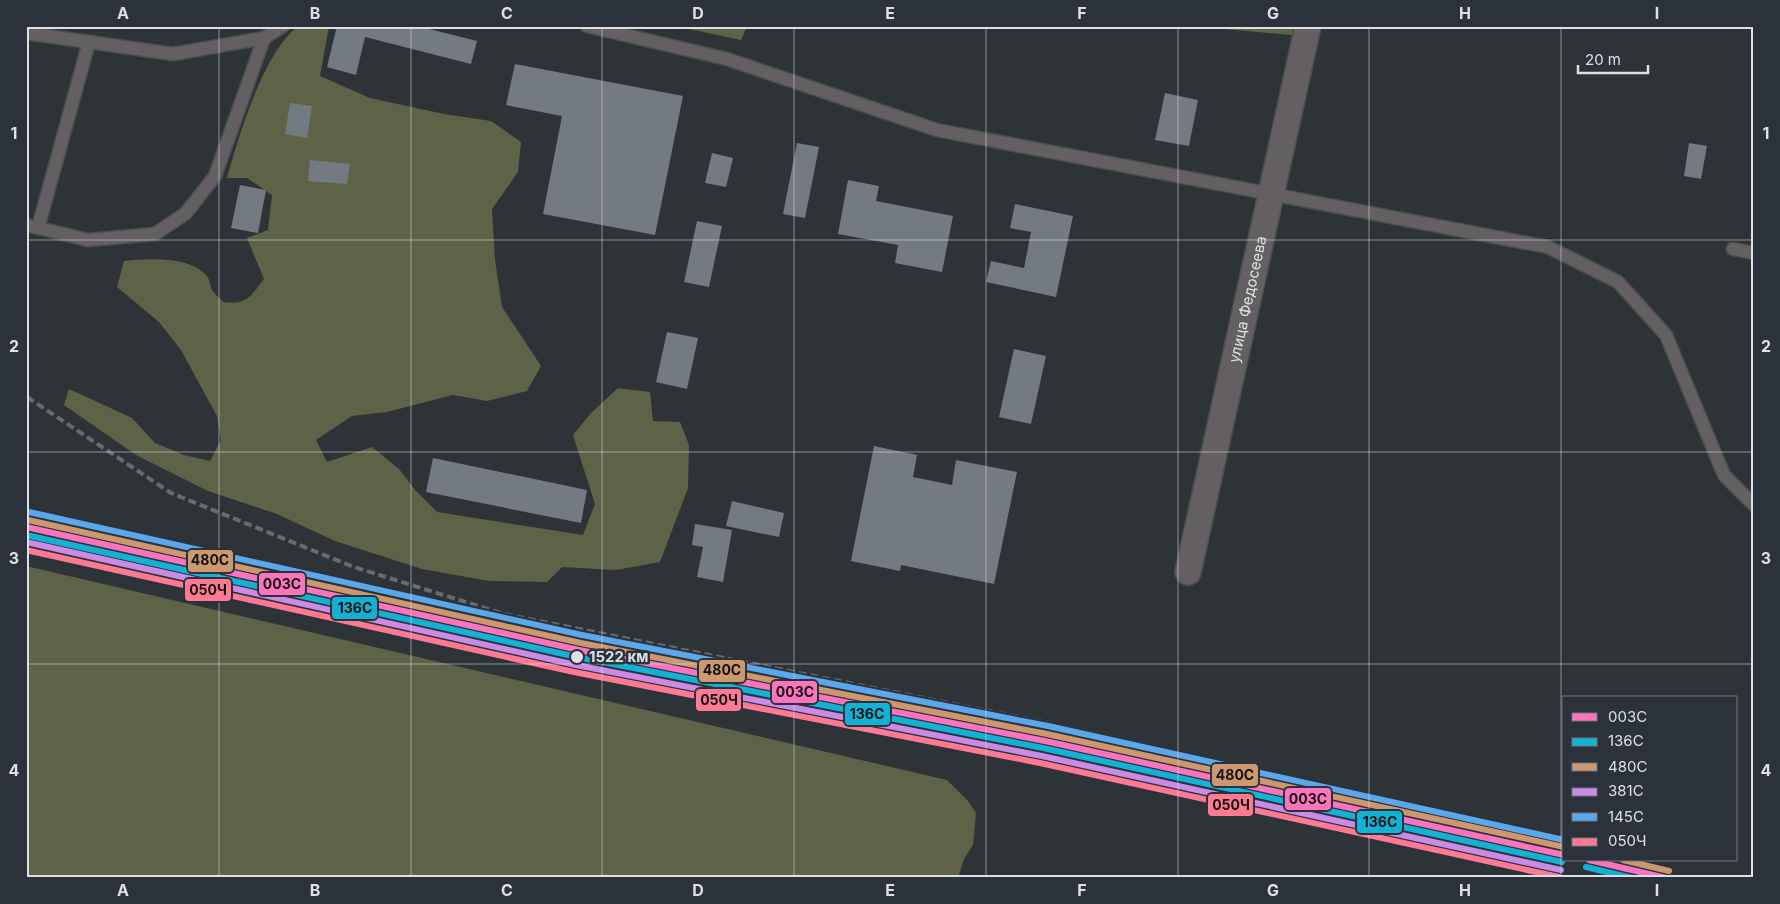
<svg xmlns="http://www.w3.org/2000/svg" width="1780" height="904" font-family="Inter,sans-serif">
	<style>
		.forest { fill: #5e6348 }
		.building { fill: #747a82 }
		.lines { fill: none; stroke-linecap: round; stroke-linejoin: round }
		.lane-casing { stroke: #4b4f53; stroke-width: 15 }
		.street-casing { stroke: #4b4f53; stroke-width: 28 }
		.lane { stroke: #646062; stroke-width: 12 }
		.street { stroke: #646062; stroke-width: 25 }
		.rail { stroke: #6a6a6e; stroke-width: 4; stroke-dasharray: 8 4; stroke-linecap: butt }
		.rail-1-casing { stroke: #2b323b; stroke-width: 10 }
		.rail-2-casing { stroke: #2b323b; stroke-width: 10 }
		.rail-3-casing { stroke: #2b323b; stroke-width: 10 }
		.rail-4-casing { stroke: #2b323b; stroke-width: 10 }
		.rail-5-casing { stroke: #2b323b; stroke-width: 10 }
		.rail-6-casing { stroke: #2b323b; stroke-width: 10 }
		.rail-1 { stroke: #fc73be; stroke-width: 6 }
		.rail-2 { stroke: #13b2d5; stroke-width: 6 }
		.rail-3 { stroke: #cd976f; stroke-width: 6 }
		.rail-4 { stroke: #ca8be6; stroke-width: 6 }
		.rail-5 { stroke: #5aa8eb; stroke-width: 6 }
		.rail-6 { stroke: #fe7a93; stroke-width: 6 }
		.grid { fill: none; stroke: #dbe0e6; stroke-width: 1; stroke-opacity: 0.55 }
		.stop-dot { fill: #dbe0e6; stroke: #2b323b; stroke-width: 2 }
		.labels { text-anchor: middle; stroke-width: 5; stroke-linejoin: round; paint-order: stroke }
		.street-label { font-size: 15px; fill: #dbe0e6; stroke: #2b323b }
		.stop-label { font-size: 15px; font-weight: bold; fill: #dbe0e6; stroke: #2b323b; text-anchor: start }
		.line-badge { stroke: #2b323b; stroke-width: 2 }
		.pale-badge-label { font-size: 14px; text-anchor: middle; font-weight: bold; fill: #111 }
		.neatline { fill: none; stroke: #dbe0e6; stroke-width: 2 }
		.grid-label { font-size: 16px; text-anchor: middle; font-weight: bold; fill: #dbe0e6 }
	</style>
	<rect width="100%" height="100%" fill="#2e3338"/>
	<!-- forest -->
	<g class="forest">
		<path d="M299,26h30l-9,50 50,22 74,16 47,7 30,21 -3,30 -26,37 3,51 7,47 39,59 -14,25 -40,10 -34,-6 -66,17 -35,4 -36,24 11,22 45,-15 27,22 16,21 22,22 146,23 12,-31 -22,-69 18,-22 27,-25 32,4 3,29 27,1 9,23 -1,43 -28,74 -44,8 -54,-3 -15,15 -58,-1 -67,-12 -87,-28 -58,-27 -69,-23 -72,-36 -72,-50 5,-16 63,29 23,25 29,12 26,6 11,-21 -4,-24 -36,-66 -22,-28 -42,-35 7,-26c26,-2 63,-6 83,15 3,4 3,10 5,14 3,5 8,8 11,12 24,3 27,-5 41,-23l-17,-41 21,-8 4,-35 -25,-17h-20c11,-39 37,-129 72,-152z"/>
		<path d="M675,26h72l-6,14z"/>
		<path d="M1190,26h104l-2,9z"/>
		<path d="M26,566l921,214 21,21 8,12 -3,32 -9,14 -6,19h-932z"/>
	</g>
	<!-- building -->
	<g class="building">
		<path d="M337,26h80l60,15 -6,23 -106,-27 -9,38 -29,-8z"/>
		<path d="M515,64l168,32 -28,139 -112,-21 19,-98 -56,-11z"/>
		<path d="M1165,93l33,7 -9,46 -34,-6z"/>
		<path d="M290,103l22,3 -5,32 -22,-4z"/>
		<path d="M797,143l22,4 -14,71 -22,-4z"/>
		<path d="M1689,143l18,3 -6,33 -17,-3z"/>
		<path d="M712,153l21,5 -7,29 -21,-4z"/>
		<path d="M310,160l40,4 -3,20 -39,-3z"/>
		<path d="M848,180l31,6 -3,15 77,15 -11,56 -47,-9 3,-18 -60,-11z"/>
		<path d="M240,185l26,5 -8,43 -27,-5z"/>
		<path d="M1015,204l58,12 -17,81 -70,-15 5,-21 33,7 7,-36 -21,-4z"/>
		<path d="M697,221l25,5 -13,61 -25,-5z"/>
		<path d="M667,332l31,6 -11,51 -31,-7z"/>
		<path d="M1014,349l32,7 -15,68 -32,-7z"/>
		<path d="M874,446l43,9 -4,22 39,8 4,-25 61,12 -23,112 -93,-19 -1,6 -49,-10z"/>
		<path d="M433,458l154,32 -6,33 -155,-31z"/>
		<path d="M732,501l52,12 -5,24 -53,-11z"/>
		<path d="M695,524l37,6 -9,52 -26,-5 6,-30 -11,-2z"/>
	</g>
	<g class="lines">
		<!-- lane casing -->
		<g class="lane-casing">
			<g id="lane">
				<path d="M587,26l140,33 210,71 611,117 70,35 48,53 58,140 30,30"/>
				<path d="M26,33l147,21 91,-16 19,-12"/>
				<path d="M26,225l62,15 67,-6 31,-21 29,-37 49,-138"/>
				<path d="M38,228l51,-186"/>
				<path d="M1733,249l21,4"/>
			</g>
		</g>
		<!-- street casing -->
		<g class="street-casing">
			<g id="street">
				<path id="s1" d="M1188,572l120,-546"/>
			</g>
		</g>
		<!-- lane -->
		<use href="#lane" class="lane"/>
		<!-- street -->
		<use href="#street" class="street"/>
		<!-- rail -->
		<g class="rail">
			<path d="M27,397l144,96 183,74 150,47 545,109 299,67 216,61"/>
			<path d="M1594,860l22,7"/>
		</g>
		<!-- rail-1 casing -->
		<g class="rail-1-casing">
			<g id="rail-1">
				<path d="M26,527l553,123 466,91 519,114"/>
				<path d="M1589,860l77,18"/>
			</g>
		</g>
		<!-- rail-2 casing -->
		<g class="rail-2-casing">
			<g id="rail-2">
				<path d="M26,535l551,122 466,91 519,114"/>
				<path d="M1586,867l46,11"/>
			</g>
		</g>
		<!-- rail-3 casing -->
		<g class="rail-3-casing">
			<g id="rail-3">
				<path d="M28,520l553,123 466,91 517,113"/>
				<path d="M1623,860l46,11"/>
			</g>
		</g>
		<!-- rail-4 casing -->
		<g class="rail-4-casing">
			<path id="rail-4" d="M26,542l550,123 466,91 519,114"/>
		</g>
		<!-- rail-5 casing -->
		<g class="rail-5-casing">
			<path id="rail-5" d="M29,512l553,123 466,91 516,114"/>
		</g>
		<!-- rail-6 casing -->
		<g class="rail-6-casing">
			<path id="rail-6" d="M26,550l548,122 466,91 519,114"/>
		</g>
		<!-- rail-1 -->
		<use href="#rail-1" class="rail-1"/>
		<!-- rail-2 -->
		<use href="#rail-2" class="rail-2"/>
		<!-- rail-3 -->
		<use href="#rail-3" class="rail-3"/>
		<!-- rail-4 -->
		<use href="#rail-4" class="rail-4"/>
		<!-- rail-5 -->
		<use href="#rail-5" class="rail-5"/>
		<!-- rail-6 -->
		<use href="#rail-6" class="rail-6"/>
	</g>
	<!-- grid -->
	<path class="grid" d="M219,26v852M411,26v852M602,26v852M794,26v852M986,26v852M1178,26v852M1369,26v852M1561,26v852M26,240h1728M26,452h1728M26,664h1728"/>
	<!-- markers -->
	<circle class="stop-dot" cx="577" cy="657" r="7"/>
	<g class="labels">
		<!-- street labels -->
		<g class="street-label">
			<text dy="5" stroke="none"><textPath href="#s1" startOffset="279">улица Федосеева</textPath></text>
		</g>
		<!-- stop labels -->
		<g class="stop-label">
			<text x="589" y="662">1522 км</text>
		</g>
	</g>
	<g class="line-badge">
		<rect x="187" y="549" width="47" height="24" rx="5" fill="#cd976f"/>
		<rect x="258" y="572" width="48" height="24" rx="5" fill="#fc73be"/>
		<rect x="184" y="578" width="48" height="24" rx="5" fill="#fe7a93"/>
		<rect x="331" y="596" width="47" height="24" rx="5" fill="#13b2d5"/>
		<rect x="698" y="659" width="48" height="24" rx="5" fill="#cd976f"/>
		<rect x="771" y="680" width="47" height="24" rx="5" fill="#fc73be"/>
		<rect x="695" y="688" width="47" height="24" rx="5" fill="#fe7a93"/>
		<rect x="844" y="702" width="47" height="24" rx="5" fill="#13b2d5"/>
		<rect x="1211" y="763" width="48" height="24" rx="5" fill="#cd976f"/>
		<rect x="1284" y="787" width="48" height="24" rx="5" fill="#fc73be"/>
		<rect x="1207" y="793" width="47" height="24" rx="5" fill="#fe7a93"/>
		<rect x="1356" y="810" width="47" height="24" rx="5" fill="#13b2d5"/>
	</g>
	<g class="pale-badge-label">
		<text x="210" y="565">480С</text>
		<text x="282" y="589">003С</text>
		<text x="208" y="595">050Ч</text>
		<text x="355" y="613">136С</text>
		<text x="722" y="675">480С</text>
		<text x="795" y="697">003С</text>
		<text x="719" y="705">050Ч</text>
		<text x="867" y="719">136С</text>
		<text x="1235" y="780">480С</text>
		<text x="1308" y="804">003С</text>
		<text x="1231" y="810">050Ч</text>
		<text x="1380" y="827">136С</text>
	</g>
	<!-- border -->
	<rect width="1780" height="904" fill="none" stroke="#2b323b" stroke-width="55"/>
	<!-- legend -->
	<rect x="1562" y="696" width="175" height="165" fill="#2b323b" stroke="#71787f"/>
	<rect x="1572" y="713" width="25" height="8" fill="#fc73be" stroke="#71787f"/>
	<text x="1608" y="722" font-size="15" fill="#dbe0e6">003С</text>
	<rect x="1572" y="738" width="25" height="8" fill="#13b2d5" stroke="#71787f"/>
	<text x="1608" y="746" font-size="15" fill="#dbe0e6">136С</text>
	<rect x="1572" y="763" width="25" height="8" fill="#cd976f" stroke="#71787f"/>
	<text x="1608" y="772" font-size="15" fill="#dbe0e6">480С</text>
	<rect x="1572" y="788" width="25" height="8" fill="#ca8be6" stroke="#71787f"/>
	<text x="1608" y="796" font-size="15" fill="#dbe0e6">381С</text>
	<rect x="1572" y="813" width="25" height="8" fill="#5aa8eb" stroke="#71787f"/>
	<text x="1608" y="822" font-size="15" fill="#dbe0e6">145С</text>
	<rect x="1572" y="838" width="25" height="8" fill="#fe7a93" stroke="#71787f"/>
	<text x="1608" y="846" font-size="15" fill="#dbe0e6">050Ч</text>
	<!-- scale -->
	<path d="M1578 65v8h70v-8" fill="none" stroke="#dbe0e6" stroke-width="2.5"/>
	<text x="1585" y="65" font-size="15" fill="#dbe0e6" stroke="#2b323b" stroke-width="4" paint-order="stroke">20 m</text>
	<rect x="28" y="28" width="1724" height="848" class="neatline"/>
	<g class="grid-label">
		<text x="123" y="19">A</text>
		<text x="315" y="19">B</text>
		<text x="507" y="19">C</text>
		<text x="698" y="19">D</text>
		<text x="890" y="19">E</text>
		<text x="1082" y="19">F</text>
		<text x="1273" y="19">G</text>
		<text x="1465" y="19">H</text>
		<text x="1657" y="19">I</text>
		<text x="14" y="139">1</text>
		<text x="1766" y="139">1</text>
		<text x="14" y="352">2</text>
		<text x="1766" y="352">2</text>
		<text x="14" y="564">3</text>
		<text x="1766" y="564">3</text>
		<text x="14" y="776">4</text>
		<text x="1766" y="776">4</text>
		<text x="123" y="896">A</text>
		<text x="315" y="896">B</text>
		<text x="507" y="896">C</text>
		<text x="698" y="896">D</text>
		<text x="890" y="896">E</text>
		<text x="1082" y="896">F</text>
		<text x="1273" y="896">G</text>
		<text x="1465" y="896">H</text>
		<text x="1657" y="896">I</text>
	</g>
</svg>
